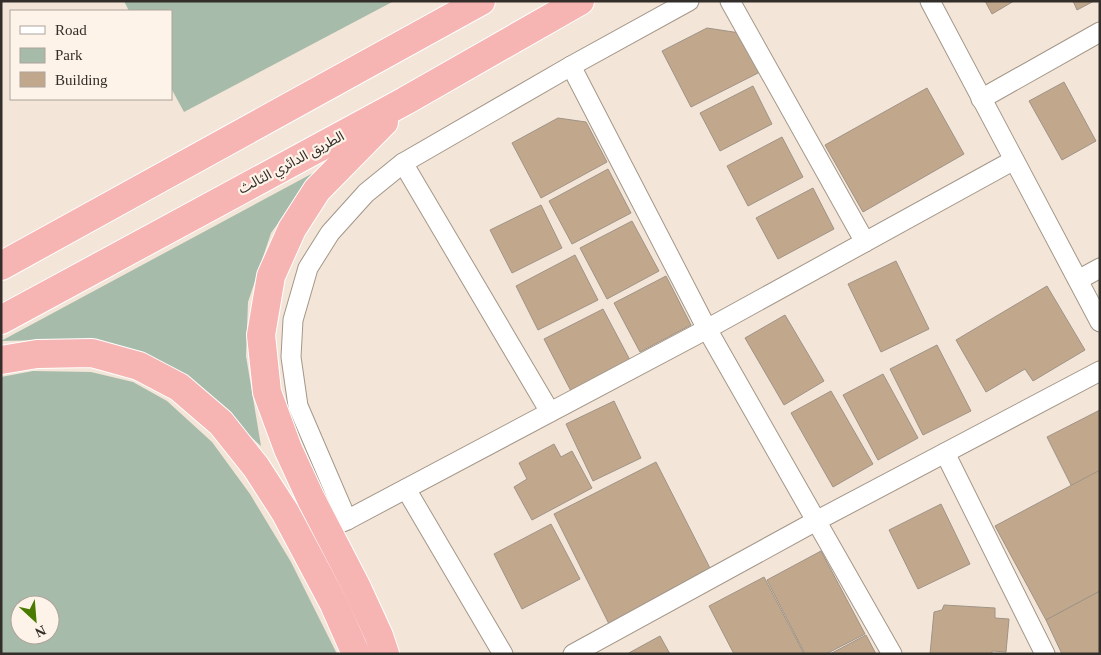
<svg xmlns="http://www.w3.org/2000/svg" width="1101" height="655" font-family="'Times New Roman','Noto Sans Arabic',serif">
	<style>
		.green { fill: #a7bbab; fill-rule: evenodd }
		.building { fill: #c1a88d; stroke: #a09386 }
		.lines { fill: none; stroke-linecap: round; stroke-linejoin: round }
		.minor-casing { stroke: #a39789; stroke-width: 21 }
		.trunk-casing { stroke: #fff; stroke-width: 30 }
		.minor { stroke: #fff; stroke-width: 19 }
		.trunk { stroke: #f6b4b3; stroke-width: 28 }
		.labels { text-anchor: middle; stroke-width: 4.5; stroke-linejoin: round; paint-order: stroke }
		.street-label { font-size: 14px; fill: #332e29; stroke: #fef3e8 }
	</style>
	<rect width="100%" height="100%" fill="#f3e5d7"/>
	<!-- green -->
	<g class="green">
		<path d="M124,1h270l-210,111 -13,-24v-77h-42z"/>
		<path d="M315,172l-44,61 -23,69 -2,54 15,90 -56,-51 -61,-40 -54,-16 -89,2z"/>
		<path d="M33,371l58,1 42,10 34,19 45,41 38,52 41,68 46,92h-336v-277zM20,605h30v30h-30z"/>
	</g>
	<!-- building -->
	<g class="building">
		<path d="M985,1h29l-22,13z"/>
		<path d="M1073,1h21l-17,9z"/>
		<path d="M707,28l33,5 20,39 -69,35 -29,-56z"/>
		<path d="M1064,82l32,59 -34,19 -33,-59z"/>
		<path d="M753,86l19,38 -52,27 -20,-38z"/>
		<path d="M927,88l37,66 -101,58 -38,-67z"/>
		<path d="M558,118l28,4 21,40 -66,36 -29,-55z"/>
		<path d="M782,137l21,40 -55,29 -21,-40z"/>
		<path d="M608,169l23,44 -59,31 -23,-43z"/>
		<path d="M813,188l21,41 -56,30 -22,-41z"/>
		<path d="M541,205l21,43 -50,25 -22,-43z"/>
		<path d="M632,221l27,50 -52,28 -27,-51z"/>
		<path d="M575,255l23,45 -60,30 -22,-44z"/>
		<path d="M896,261l33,68 -48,23 -33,-68z"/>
		<path d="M666,276l25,49 -51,27 -26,-49z"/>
		<path d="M1047,286l38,64 -52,31 -8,-12 -39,23 -30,-52z"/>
		<path d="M603,309l28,53 -59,31 -28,-54z"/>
		<path d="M785,315l39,66 -40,24 -39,-67z"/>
		<path d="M937,345l34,66 -48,24 -33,-66z"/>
		<path d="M883,374l35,64 -40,22 -35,-65z"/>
		<path d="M831,391l42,73 -40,23 -42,-74z"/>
		<path d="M614,401l27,57 -48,23 -27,-57z"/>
		<path d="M1100,410v63l-27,16 -26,-52z"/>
		<path d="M554,444l7,13 11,-6 20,37 -60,32 -18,-33 13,-8 -8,-16z"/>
		<path d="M656,462l56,110 -103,52 -55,-110z"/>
		<path d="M1100,470v121l-54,29 -51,-94z"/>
		<path d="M941,504l29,60 -52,25 -29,-59z"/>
		<path d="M551,524l29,55 -58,30 -28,-55z"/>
		<path d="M821,551l44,83 -39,20h-21l-38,-74z"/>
		<path d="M764,577l40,77h-70l-25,-48z"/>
		<path d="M1100,591v63h-38l-16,-34z"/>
		<path d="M944,605l51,3v10l14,1 -3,33 -14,-1v3h-62l4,-42 8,-2z"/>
		<path d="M866,635l10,19h-46z"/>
		<path d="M660,636l10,18h-43z"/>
	</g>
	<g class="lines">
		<!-- minor casing -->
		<g class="minor-casing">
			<g id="minor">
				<path d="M730,1l135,241"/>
				<path d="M930,1l170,321"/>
				<path d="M571,66l136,263 185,325"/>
				<path d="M981,99l119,-67"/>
				<path d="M1078,280l22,-12"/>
				<path d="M550,412l-147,-249 168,-97 118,-65"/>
				<path d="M945,453l100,201"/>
				<path d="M406,489l97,165"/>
				<path d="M347,520l-49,-114 -7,-49 2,-37 15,-52 22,-35 36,-40 37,-30"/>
				<path d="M326,529l21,-9 360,-191 307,-169"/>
				<path d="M573,654l243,-133 284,-150"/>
			</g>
		</g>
		<!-- trunk casing -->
		<g class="trunk-casing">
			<g id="trunk">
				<path d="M384,122l-67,68 -25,39 -21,47 -10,59 6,57 21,57 23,50 46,89 22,48 6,18"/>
				<path d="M1,266l480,-265"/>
				<path d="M1,320l404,-219 175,-100"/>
				<path d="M1,360l36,-6 55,-1 47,13 40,21 42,36 35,44 29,45 49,92 22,50"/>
			</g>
		</g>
		<!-- minor -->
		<use href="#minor" class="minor"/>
		<!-- trunk -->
		<use href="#trunk" class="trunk"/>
	</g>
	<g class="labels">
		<!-- street labels -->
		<g class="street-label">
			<text transform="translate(291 162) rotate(-28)" y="5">الطريق الدائري الثالث</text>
		</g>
	</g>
	<!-- border -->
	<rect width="1101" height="655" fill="none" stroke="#332e29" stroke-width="5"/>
	<!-- legend -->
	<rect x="10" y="10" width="162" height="90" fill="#fef3e8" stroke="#ada49c"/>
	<rect x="20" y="26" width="25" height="8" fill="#ffffff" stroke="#ada49c"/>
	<text x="55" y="35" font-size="15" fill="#332e29">Road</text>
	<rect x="20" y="48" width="25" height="15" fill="#a7bbab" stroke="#ada49c"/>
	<text x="55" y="60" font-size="15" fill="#332e29">Park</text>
	<rect x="20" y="72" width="25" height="15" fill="#c1a88d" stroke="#ada49c"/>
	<text x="55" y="85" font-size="15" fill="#332e29">Building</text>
	<!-- north arrow -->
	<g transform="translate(35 620) rotate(154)"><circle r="24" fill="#fef3e8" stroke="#ada49c"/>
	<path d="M0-4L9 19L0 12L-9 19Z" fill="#4b7a01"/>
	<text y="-8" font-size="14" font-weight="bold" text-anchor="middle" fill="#332e29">N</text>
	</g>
</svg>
